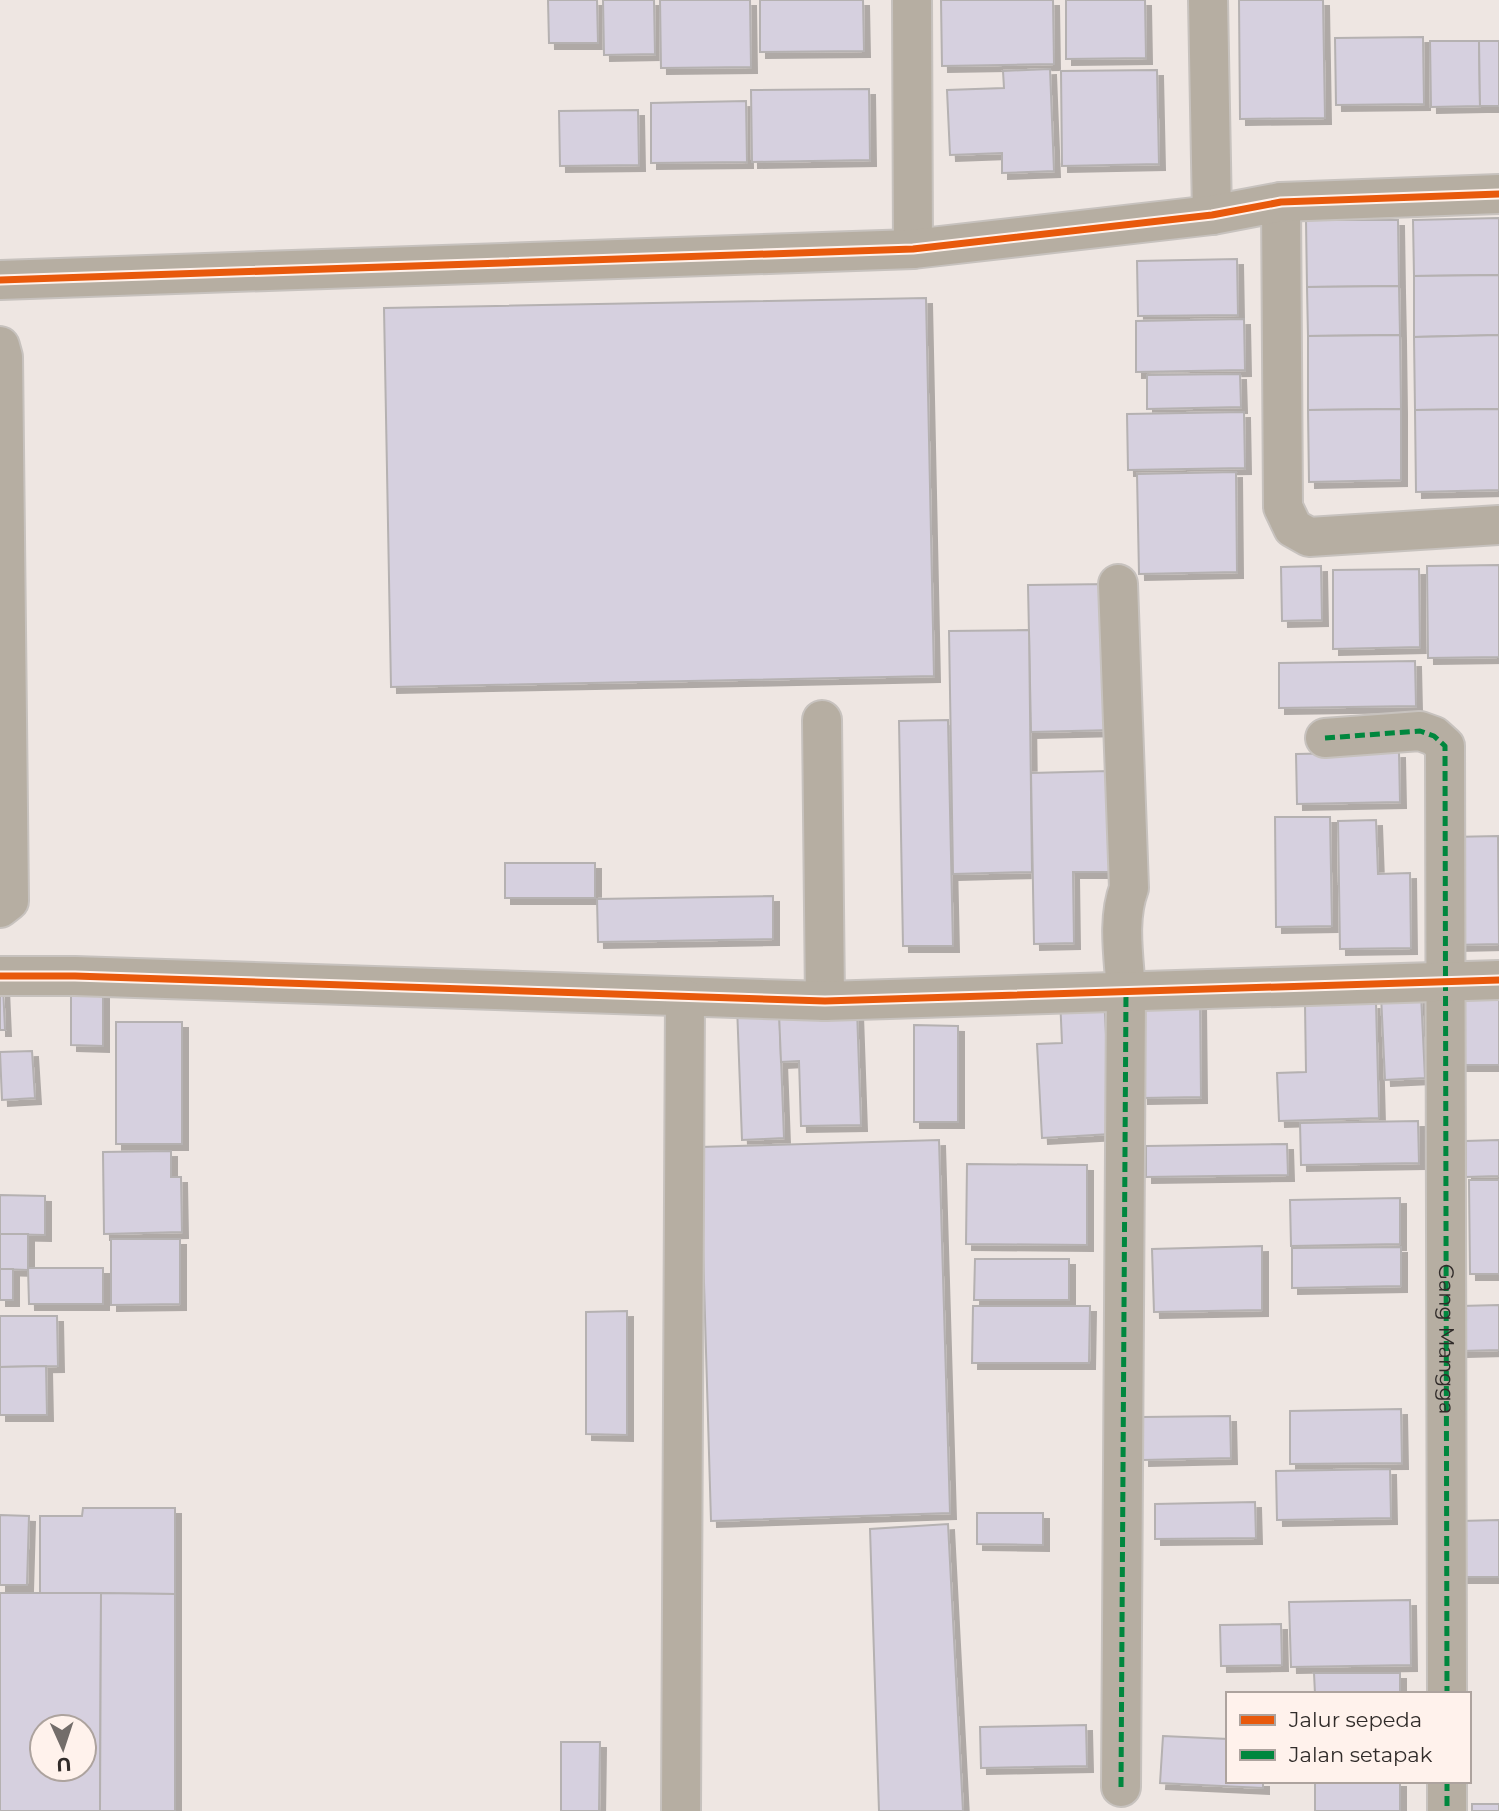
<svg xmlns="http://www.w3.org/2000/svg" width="1499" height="1811" font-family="Montserrat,sans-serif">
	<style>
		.building { fill: #d6d0df; stroke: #b5b1b1; stroke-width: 2; fill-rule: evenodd; filter: url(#shadow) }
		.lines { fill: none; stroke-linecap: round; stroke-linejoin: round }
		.minor-casing { stroke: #c7c2be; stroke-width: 42 }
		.minor { stroke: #b6aea2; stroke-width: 38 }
		.quiet { stroke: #00873e; stroke-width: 5; stroke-dasharray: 10 5; stroke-linecap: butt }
		.cycleway-casing { stroke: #fff2ec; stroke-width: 11 }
		.cycleway { stroke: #e8590c; stroke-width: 7 }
		.labels { text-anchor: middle; stroke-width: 7; stroke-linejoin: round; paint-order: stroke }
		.street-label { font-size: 21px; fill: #312c2a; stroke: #fff2ec }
	</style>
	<defs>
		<filter id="shadow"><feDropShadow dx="6" dy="6" stdDeviation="0" flood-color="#0004"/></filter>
	</defs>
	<rect width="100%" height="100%" fill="#eee6e2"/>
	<!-- building -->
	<g class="building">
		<path d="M548,0h49l1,43h-49z"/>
		<path d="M603,0h51l1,54 -51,1z"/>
		<path d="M660,0h90l1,67 -90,1z"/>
		<path d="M760,0h103l1,51 -104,1z"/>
		<path d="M941,0h112l1,64 -112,2z"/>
		<path d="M1066,0h79l1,58 -80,1z"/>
		<path d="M1239,0h84l2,118 -85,1z"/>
		<path d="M1423,37l1,67 -88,1 -1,-67z"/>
		<path d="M1430,41h49l1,65 -49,1z"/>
		<path d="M1479,41h20v65h-19z"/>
		<path d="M1050,69l4,102 -52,2v-20l-52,2 -3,-65 57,-2 -1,-17z"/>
		<path d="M1157,70l2,94 -97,2 -1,-95z"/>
		<path d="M869,89l1,71 -118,2 -1,-72z"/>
		<path d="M746,101l1,61 -96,1v-60z"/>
		<path d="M638,110l1,55 -79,1 -1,-55z"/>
		<path d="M1499,218v57l-85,1 -1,-56z"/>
		<path d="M1306,220h92l1,66 -92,1z"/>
		<path d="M1237,259l1,56 -100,1 -1,-55z"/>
		<path d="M1499,275v60l-85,2v-61z"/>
		<path d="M1399,286l1,49 -92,1 -1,-49z"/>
		<path d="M926,298l8,378 -543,11 -7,-379z"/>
		<path d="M1244,319l1,51 -109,2v-51z"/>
		<path d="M1400,335l1,74 -93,1v-74z"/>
		<path d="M1499,335v74l-84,1 -1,-73z"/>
		<path d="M1240,374l1,33 -94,2v-34z"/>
		<path d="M1401,409v71l-92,2 -1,-72z"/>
		<path d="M1499,409v81l-83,2 -1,-82z"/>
		<path d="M1244,412l1,56 -117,2 -1,-56z"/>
		<path d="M1236,472l1,100 -98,2 -2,-100z"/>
		<path d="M1499,565v92l-71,1 -1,-92z"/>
		<path d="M1321,566l1,54 -40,1 -1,-54z"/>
		<path d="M1419,569l1,78 -87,2v-79z"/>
		<path d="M1110,584l3,146 -82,2 -3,-147z"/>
		<path d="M1029,630l3,242 -79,2 -4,-243z"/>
		<path d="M1415,661l1,45 -137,2v-45z"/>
		<path d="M948,720l5,226h-50l-4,-225z"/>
		<path d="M1399,752l1,50 -103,2 -1,-50z"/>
		<path d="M1109,771l1,101h-37l1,71 -40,1 -3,-171z"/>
		<path d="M1275,817h55l2,109 -56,1z"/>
		<path d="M1376,820l2,54 32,-1 1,75 -71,1 -2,-128z"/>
		<path d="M1498,836l1,108 -46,1 -2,-108z"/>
		<rect x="505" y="863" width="90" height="35"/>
		<path d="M773,896v43l-175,3 -1,-43z"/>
		<path d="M0,985h3l2,45h-5z"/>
		<path d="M1499,990v75h-39l-2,-74z"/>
		<path d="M71,993h32v53l-32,-1z"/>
		<path d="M1421,994l4,84 -40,2 -4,-85z"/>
		<path d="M1104,995l7,139 -69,4 -5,-94 25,-1 -2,-46z"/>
		<path d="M1200,999l1,98 -59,1 -2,-98z"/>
		<path d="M1376,1003l3,115 -100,3 -2,-48 29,-1 -1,-68z"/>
		<path d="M779,1005l5,133 -42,2 -5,-134z"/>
		<path d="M857,1010l4,115 -60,1 -2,-65 -18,1 -2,-49z"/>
		<rect x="116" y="1022" width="66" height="122"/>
		<path d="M914,1025l44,1v96h-44z"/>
		<path d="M32,1051l3,47 -33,2 -2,-48z"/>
		<path d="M1418,1121l1,42 -118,2 -1,-42z"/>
		<path d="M939,1140l11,373 -239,8 -11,-374z"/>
		<path d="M1499,1140v36l-33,1v-36z"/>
		<path d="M1287,1144l1,31 -142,2v-31z"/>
		<path d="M171,1151v26h10l1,55 -78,2 -1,-82z"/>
		<path d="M967,1164l120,1v80l-121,-1z"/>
		<path d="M1469,1180h30v94h-29z"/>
		<path d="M0,1195l45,1v39l-45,-1z"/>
		<path d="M1400,1198v46l-109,2 -1,-46z"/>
		<path d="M0,1234h28v36l-28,-1z"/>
		<path d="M111,1239h69v65l-69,1z"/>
		<path d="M1262,1246v64l-108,2 -2,-63z"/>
		<path d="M1401,1247v39l-109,2v-40z"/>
		<path d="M975,1259h94v41h-95z"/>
		<path d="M28,1268h75v36h-74z"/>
		<rect x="0" y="1269" width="13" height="31"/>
		<path d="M1499,1305v45l-37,1 -1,-45z"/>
		<path d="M973,1306h117l-1,57h-117z"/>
		<path d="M627,1311v124l-41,-1v-122z"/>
		<path d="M0,1316h57l1,50 -58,1z"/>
		<path d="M46,1366l1,49h-47v-48z"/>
		<path d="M1401,1409l1,54 -112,1v-53z"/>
		<path d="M1230,1416l1,42 -88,2v-43z"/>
		<path d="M1390,1469l1,49 -114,2 -1,-49z"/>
		<path d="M1255,1502l1,36 -101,1v-35z"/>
		<path d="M83,1508h92v86l-135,-1v-77h42z"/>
		<path d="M977,1513h66v32l-66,-1z"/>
		<path d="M0,1515l29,1 -2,69h-27z"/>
		<path d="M1499,1520v57h-37l-1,-56z"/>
		<path d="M948,1524l15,287h-84l-9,-282z"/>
		<path d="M0,1593h101l-1,218h-100zM42,1727h42v42h-42z"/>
		<path d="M101,1593l74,1v217h-75z"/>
		<path d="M1410,1600l1,65 -120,2 -2,-65z"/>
		<path d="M1281,1624l1,41 -61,1 -1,-41z"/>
		<path d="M1314,1673h86v21h-85z"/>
		<path d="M1086,1725l1,41 -106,2 -1,-41z"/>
		<path d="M1163,1736l65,3v42h35v7l-103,-5z"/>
		<path d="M561,1742h39l-1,69h-38z"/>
		<rect x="1315" y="1781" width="85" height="30"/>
		<rect x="1472" y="1804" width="27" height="7"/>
	</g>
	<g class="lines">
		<!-- minor casing -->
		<g class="minor-casing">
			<g id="minor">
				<path d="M912,0l1,249"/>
				<path d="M1208,0l4,215"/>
				<path d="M1281,202l2,305 10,21 16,9 190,-12"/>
				<path d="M0,280l913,-31 299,-34 69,-13 218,-8"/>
				<path d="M0,346l3,11 6,544 -9,7"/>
				<path d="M1118,584l11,304c-12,32 -5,70 -3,104l-5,795"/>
				<path d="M822,720l3,281"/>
				<path id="s1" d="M1325,738l95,-7 14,5 11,10 2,948"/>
				<path d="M0,976h75l750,25 674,-21"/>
				<path d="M1447,1781v30"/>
				<path d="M681,1811l4,-812"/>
			</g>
		</g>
		<!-- minor -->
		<use href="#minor" class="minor"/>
		<!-- quiet -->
		<g class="quiet">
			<path d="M1325,738l95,-7 14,5 11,10 2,948"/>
			<path d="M1447,1781v30"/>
			<path d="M1121,1787l5,-795"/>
		</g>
		<!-- cycleway casing -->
		<g class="cycleway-casing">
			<g id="cycleway">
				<path d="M0,280l913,-31 299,-34 69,-13 218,-8"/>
				<path d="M0,976h75l750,25 674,-21"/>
			</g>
		</g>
		<!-- cycleway -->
		<use href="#cycleway" class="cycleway"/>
	</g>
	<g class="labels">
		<!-- street labels -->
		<g class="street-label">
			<text dy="7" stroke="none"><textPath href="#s1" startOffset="718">Gang Mangga</textPath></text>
		</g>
	</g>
	<!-- legend -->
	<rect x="1226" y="1692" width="245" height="91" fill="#fff2ec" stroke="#ada39e" stroke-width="2"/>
	<rect x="1240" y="1715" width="35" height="10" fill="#e8590c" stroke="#ada39e" stroke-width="2"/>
	<text x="1289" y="1727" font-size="21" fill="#312c2a">Jalur sepeda</text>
	<rect x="1240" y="1750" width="35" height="10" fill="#00873e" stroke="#ada39e" stroke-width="2"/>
	<text x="1289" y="1762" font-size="21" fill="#312c2a">Jalan setapak</text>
	<!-- north arrow -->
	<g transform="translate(63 1748) rotate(177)"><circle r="33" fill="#fff2ec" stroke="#ada39e" stroke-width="2"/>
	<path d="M0-5L12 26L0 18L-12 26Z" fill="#736d6a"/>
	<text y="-10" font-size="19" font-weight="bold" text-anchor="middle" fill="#312c2a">U</text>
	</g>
</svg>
